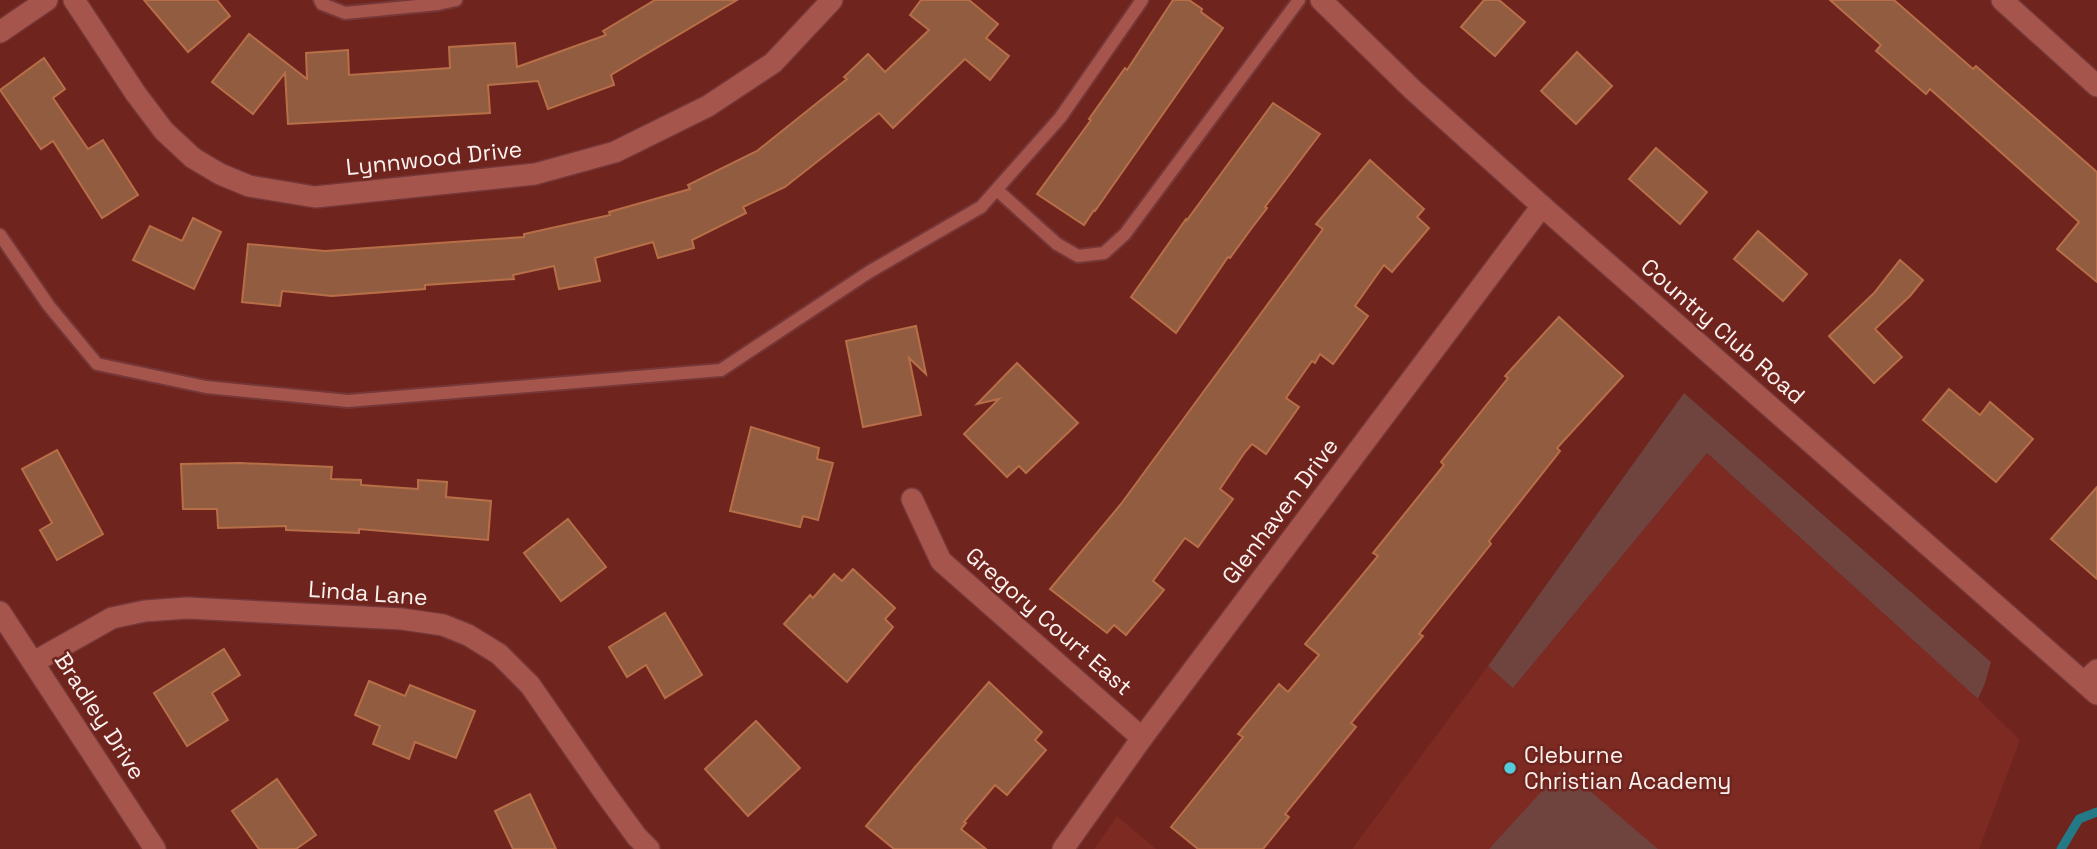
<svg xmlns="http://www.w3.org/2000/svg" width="2097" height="849" font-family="'Space Grotesk',sans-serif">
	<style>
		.built { fill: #7d2a23 }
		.green { fill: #6f433e }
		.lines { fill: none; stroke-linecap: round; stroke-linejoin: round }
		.stream { stroke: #237985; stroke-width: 9 }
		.building { fill: #915c40; stroke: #b86f48; stroke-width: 2 }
		.service-casing { stroke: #763738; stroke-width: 16 }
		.minor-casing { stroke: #763738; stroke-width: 24 }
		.secondary-casing { stroke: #763738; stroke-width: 24 }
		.service { stroke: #a6554c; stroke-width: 12 }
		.minor { stroke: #a6554c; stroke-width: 21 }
		.secondary { stroke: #a6554c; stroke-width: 21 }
		.poi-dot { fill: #53cbdb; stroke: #6f241e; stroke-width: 2.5 }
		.labels { text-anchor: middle; stroke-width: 5; stroke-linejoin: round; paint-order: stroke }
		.street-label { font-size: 23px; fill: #fbf1ef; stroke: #6f241e }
		.poi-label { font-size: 23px; fill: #fbf1ef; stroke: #6f241e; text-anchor: start }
	</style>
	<rect width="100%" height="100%" fill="#6f241e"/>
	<!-- built -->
	<g class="built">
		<path d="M1707,453l263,238 50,49 -41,109h-627l136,-183 26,21z"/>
		<path d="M1117,816l39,33h-62z"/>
	</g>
	<!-- green -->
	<g class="green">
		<path d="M1684,393l307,269 -6,21 -7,16 -271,-246 -194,235 -25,-22z"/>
		<path d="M1563,768l95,81h-169z"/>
	</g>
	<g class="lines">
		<!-- stream -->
		<path class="stream" d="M2061,849l18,-30 18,-7"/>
	</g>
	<!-- building -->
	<g class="building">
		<path d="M144,0h73l13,16 -42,36z"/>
		<path d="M655,0h82l-126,75 3,10 -66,24 -10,-28 -50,4 2,28 -202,11 -3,-51 -32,41 -41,-32 37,-48 58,45 -1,-26 42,-3 1,25 101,-7 -1,-21 66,-4 2,24 89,-32 -3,-4z"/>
		<path d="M921,0h48l29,24 -12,14 23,18 -19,24 -25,-21 -72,69 -14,-15 -94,74 -42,20 3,6 -54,27 2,8 -36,10 -5,-16 -58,16 5,23 -41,8 -5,-23 -41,9 1,4 -89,6v4l-93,7 -50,-5 -2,15 -38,-4 6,-58 77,7 199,-14v-3l86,-19 -1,-3 81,-23 -2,-4 69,-34 90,-72 -3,-2 24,-23 17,18 44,-42 -19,-15z"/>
		<path d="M1173,0h16l13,9 -1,3 22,16 -128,183 -1,-1 -10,15 -47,-31 54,-74 -2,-1 36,-51 2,2z"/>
		<path d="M1484,0h15l26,22 -30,34 -34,-29z"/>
		<path d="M1830,0h64l79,69 3,-3 121,106v110l-40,-33 22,-27 -149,-133 -4,5 -50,-43 5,-6z"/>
		<path d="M1577,52l35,34 -36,38 -35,-33z"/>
		<path d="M44,58l21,31 -12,9 35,51 15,-9 35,55 -36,23 -49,-77 -12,8 -41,-59z"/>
		<path d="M1273,103l47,31 -55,73 2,1 -16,21 -21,29 -2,-1 -52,76 -45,-36 55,-78 1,1z"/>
		<path d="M1656,148l51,44 -27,32 -51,-45z"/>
		<path d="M1370,160l54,49 -7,8 12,11 -37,44 -8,-7 -29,41 13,10 -35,48 -13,-10 -5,9 -3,-2 -26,37 13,9 -33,47 -14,-10 -7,8 -25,37 13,10 -35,48 -13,-9 -32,43 11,9 -38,45 -12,-10 -7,8 -57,-44 71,-85 202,-275 -7,-5z"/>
		<path d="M193,218l28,14 -27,57 -61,-29 17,-34 32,15z"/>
		<path d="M1758,231l49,43 -24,27 -49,-42z"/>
		<path d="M1900,260l23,20 -13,16 -35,33 27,28 -28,26 -45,-47 45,-43z"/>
		<path d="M1559,317l64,59 -66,72 3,3 -71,90 2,3 -72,90 4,2 -72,87 5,4 -71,87 4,3 -26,32h-65l-27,-22 72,-90 -5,-3 41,-50 9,8 31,-37 -14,-11 73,-88 -5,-3 71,-88 -3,-3 67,-84 -3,-2z"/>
		<path d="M916,326l10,48 -17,-16 12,57 -58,12 -17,-86z"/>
		<path d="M1017,363l61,60 -52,50 -7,-7 -12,11 -43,-43 35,-35 -22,5z"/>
		<path d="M1949,389l31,26 10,-13 43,37 -37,43 -73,-62z"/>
		<path d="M751,427l68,21 -2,11 16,4 -15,57 -15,-4 -3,11 -70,-16z"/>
		<path d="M57,450l46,84 -46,26 -17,-30 12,-7 -30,-54z"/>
		<path d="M240,463l92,4 -1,12 30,1v5l57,4v-9l29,2 -1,15 45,4 -3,39 -129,-11v4l-73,-3v-4l-68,2 -1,-19h-34l-2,-45z"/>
		<path d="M2097,487v92l-46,-40z"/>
		<path d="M568,519l38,48 -45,34 -37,-48z"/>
		<path d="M853,569l42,39 -10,11 8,8 -46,55 -63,-58 26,-29 3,3 21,-24 8,7z"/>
		<path d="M665,613l37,62 -37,23 -19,-33 -19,12 -18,-30z"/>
		<path d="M224,649l16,26 -28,18 16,27 -41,26 -33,-53z"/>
		<path d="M369,681l36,15 5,-11 65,26 -19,47 -41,-16 -6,17 -36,-15 7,-18 -25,-11z"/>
		<path d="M989,682l53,50 -7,8 11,10 -39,45 -12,-10 -31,37 2,1 -5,6 25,20h-92l-28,-23 50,-60z"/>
		<path d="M756,721l44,47 -52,48 -43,-47z"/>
		<path d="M277,779l39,56 -20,14h-37l-27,-38z"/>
		<path d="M530,794l26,55h-43l-18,-38z"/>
	</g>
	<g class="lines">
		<!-- service casing -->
		<g class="service-casing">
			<g id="service">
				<path d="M320,0l2,4 23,9 93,-9 18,-4"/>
				<path d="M997,190l60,54 21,12 26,-3 21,-19 174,-234"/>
				<path d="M0,235l49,71 48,58 109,23 142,14 373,-31 148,-98 112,-65 79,-89 82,-118"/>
			</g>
		</g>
		<!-- minor casing -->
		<g class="minor-casing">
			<g id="minor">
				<path d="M74,0l62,94 28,37 29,27 27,16 29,12 66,11 220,-23 80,-22 93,-46 65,-43 59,-63"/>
				<path d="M2002,0l95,86"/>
				<path d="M0,32l47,-32"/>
				<path d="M912,499l29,62 201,177"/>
				<path d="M0,612l155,237"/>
				<path d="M34,662l78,-44 33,-7 42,-3 215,11 41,6 25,10 31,19 31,31 72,104 35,48 12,12"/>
				<path d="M2084,682l13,-12"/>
				<path d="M1063,849l79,-111 400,-532"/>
			</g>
		</g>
		<!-- secondary casing -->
		<g class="secondary-casing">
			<path id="secondary" d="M1321,0l92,90 129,116 555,488"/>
		</g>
		<!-- service -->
		<use href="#service" class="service"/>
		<!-- minor -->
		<use href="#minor" class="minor"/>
		<!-- secondary -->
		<use href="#secondary" class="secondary"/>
	</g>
	<!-- markers -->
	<circle class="poi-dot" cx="1510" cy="768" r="7"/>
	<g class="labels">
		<!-- street labels -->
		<g class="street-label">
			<text transform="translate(434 158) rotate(-6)" y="8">Lynnwood Drive</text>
			<text transform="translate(1723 331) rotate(41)" y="8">Country Club Road</text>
			<text transform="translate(1280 511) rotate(-53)" y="8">Glenhaven Drive</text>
			<text transform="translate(368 593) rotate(4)" y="8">Linda Lane</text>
			<text transform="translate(1049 621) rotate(41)" y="8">Gregory Court East</text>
			<text transform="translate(100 716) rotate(57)" y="8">Bradley Drive</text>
		</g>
		<!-- poi labels -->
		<g class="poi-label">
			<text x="1524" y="763">Cleburne<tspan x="1524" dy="26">Christian Academy</tspan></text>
		</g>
	</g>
</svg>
